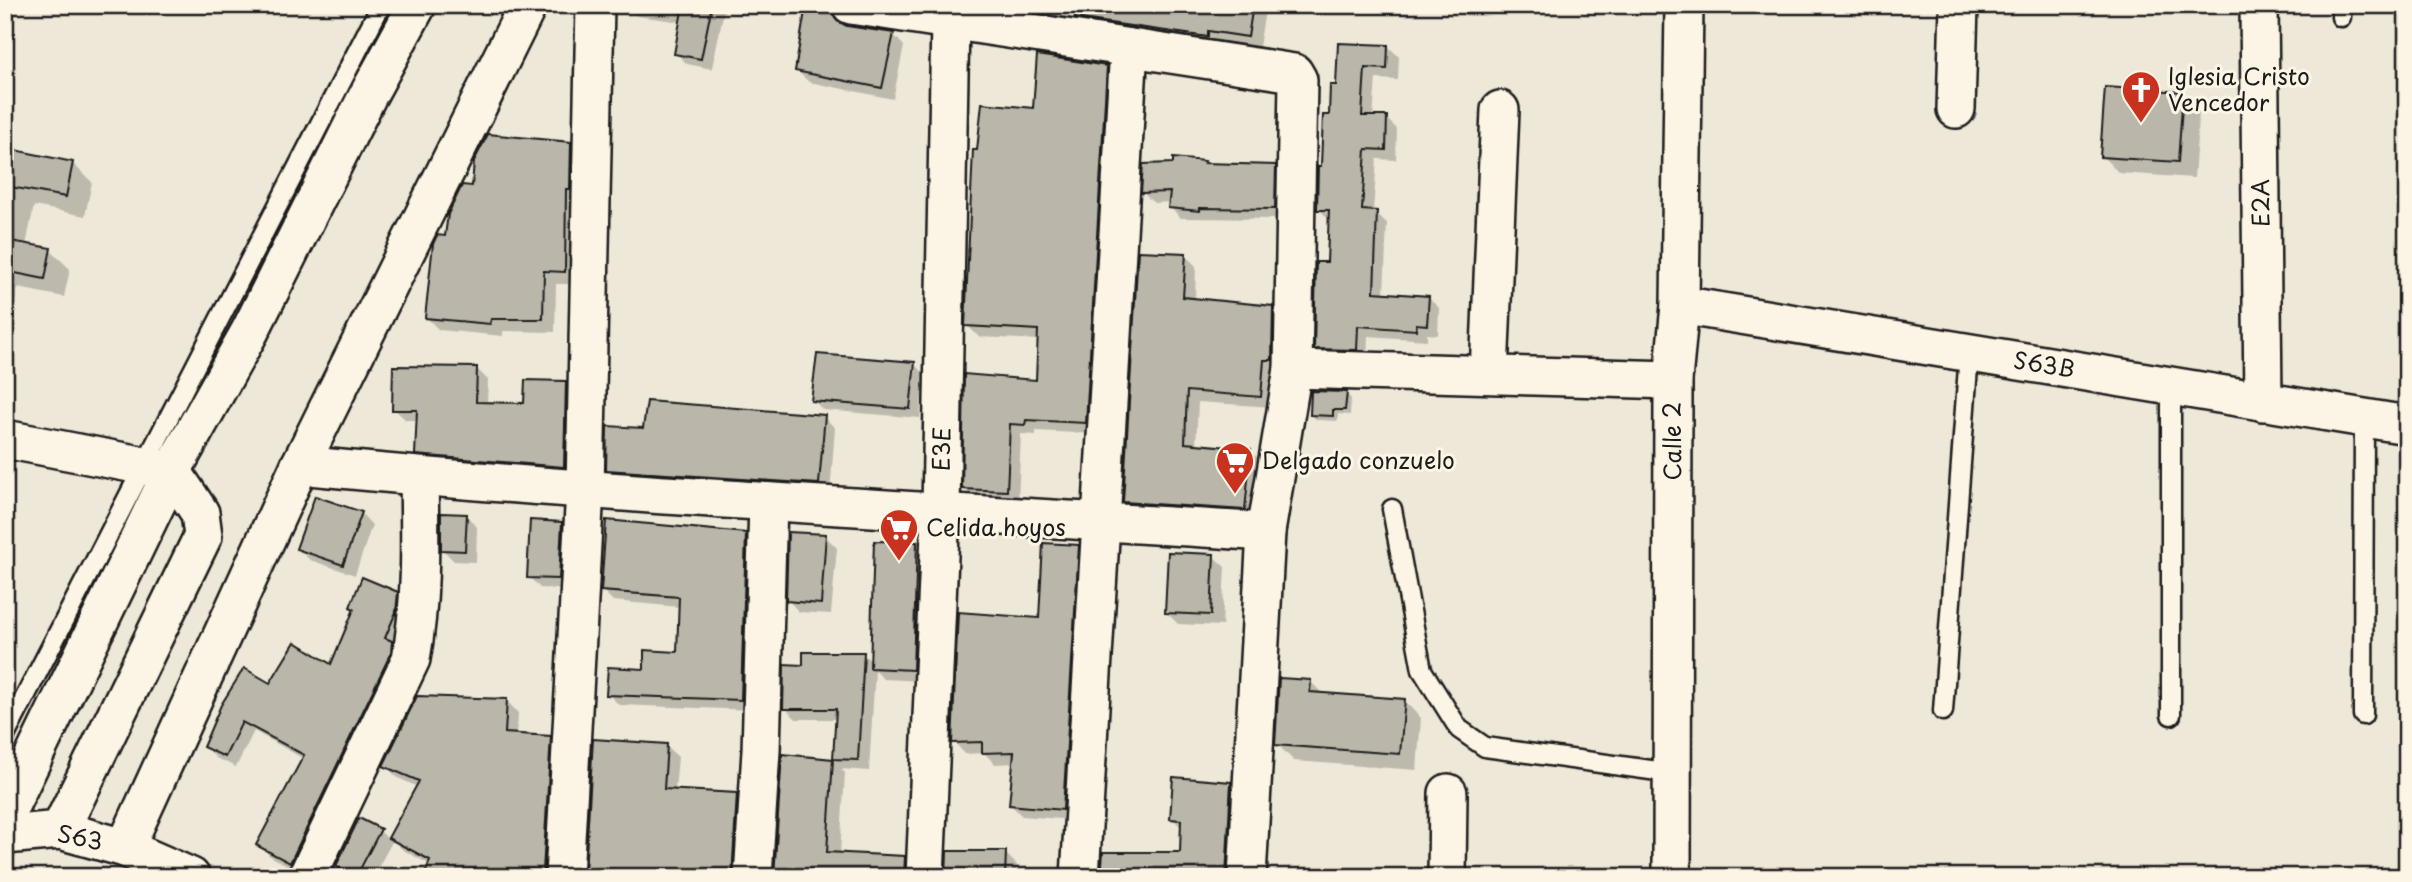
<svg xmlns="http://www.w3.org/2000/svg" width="2412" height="882" font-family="'Playpen Sans',sans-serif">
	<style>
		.shadow { fill: #0003 }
		.building { fill: #bab6aa; stroke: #1c1c1c; stroke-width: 2 }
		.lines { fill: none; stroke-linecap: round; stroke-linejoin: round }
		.service-casing { stroke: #1c1c1c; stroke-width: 23 }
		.minor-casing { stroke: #1c1c1c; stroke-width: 42 }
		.service { stroke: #fcf5e5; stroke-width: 18 }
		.minor { stroke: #fcf5e5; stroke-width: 37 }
		.labels { text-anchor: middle; stroke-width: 6; stroke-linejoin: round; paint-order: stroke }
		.poi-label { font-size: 23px; fill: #1c1c1c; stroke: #fcf5e5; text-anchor: start }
		.street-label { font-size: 23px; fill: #1c1c1c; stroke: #fcf5e5 }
	</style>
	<rect width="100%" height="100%" fill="#eee8d9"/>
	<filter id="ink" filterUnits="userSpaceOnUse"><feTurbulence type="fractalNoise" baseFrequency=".0143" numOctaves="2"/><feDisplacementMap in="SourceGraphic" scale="14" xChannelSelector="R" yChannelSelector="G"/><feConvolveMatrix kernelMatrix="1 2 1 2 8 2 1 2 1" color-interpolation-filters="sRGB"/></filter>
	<g filter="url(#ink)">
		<!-- shadow -->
		<g class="shadow">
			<path d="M626,5h99l-13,64 -25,-5 -11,-11 6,-31 -45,-6z"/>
			<path d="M808,5h36l-3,10 1,9 51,10 11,12 -11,53 -84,-17 -12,-11z"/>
			<path d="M1121,5h145l-7,42 -40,-5v5l-89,-12 -11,-11z"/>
			<path d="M1388,46l11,11 -1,23 -22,-1 -3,39h13l11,11 -1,31 -19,-1 -4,53 14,11 -3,71 44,3 11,11 -1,27 -11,-1v6l-59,-4 -1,24 -40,-1 -11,-11 12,-84 2,-43 -11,-12 12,-92 7,-30z"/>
			<path d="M1106,67l12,12 -21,355 -61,-3v4l-15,-1 -3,68 -42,-2 -12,-11 74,-107 1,-42 -60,-3 -12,-12 12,-173 56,-42z"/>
			<path d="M2182,94l17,17 -5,67 -75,-5 -17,-17z"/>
			<path d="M570,144l13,13 -6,127h-21l-1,48 -52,-1v5l-64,-6 -13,-13 21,-80 26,-49z"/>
			<path d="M5,151l67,12 20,19 -7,34 -51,-10 -8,39 24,5 20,19 -6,28 -46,-9 -13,66z"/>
			<path d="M1204,162l3,3 68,2 10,10v42l-104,-1 -11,-11 1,-5 -17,1 -11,-10z"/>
			<path d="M1185,255l11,11 -1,34 77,8 12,11 -12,88 -74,-5 -2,44 54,5 12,11 -6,58 -120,-7 -11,-12z"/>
			<path d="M914,364l10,10 -4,44 -97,-8 -10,-10z"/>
			<path d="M477,369l11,11 -1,24h39l39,-21 12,12 -2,82 -147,-12 -12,-11 2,-34h-12l-12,-11z"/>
			<path d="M1346,393l5,6 -1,16 -12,-1v7l-21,-1 -6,-5z"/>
			<path d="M824,417l11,11 -5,66 -210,-14 -12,-11 37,-39z"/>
			<path d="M361,513l11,12 -17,50 -45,-15 -12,-11z"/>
			<path d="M466,515l11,12 -1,35 -22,-1 -11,-11z"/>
			<path d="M561,523l12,12 -3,55 -30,-2 -11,-11z"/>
			<path d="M745,535l11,10 -4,165 -133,-5 -11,-11 70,-41 2,-46 -67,-6 -11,-11z"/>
			<path d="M825,536l12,12 -6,66 -32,-2 -11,-12z"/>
			<path d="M916,544l12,11 -4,126 -41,-2 -8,-9 -6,101 -28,-2 4,4 -5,81 64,3 12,13 1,7h-141l7,-121 52,5 2,-42h-41l-11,-11 20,-41 58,-13 9,8z"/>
			<path d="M1078,547l11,11 -15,262 -52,-4 -12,-12 5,-41 -20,1 -11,-11 -19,1 -11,-12 87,-123z"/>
			<path d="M1213,556l12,11 -3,59 -44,-2 -12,-12z"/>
			<path d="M397,593l11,12 -1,19 -105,249 -32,-17 -11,-11 45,-86 -50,-28 -18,36 -20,-9 -11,-12 66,-60 61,-20z"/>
			<path d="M1311,682l13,13 80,6 17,17 -4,52 -123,-9 -17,-17z"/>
			<path d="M506,700l12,13 -1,23 33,2 12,12 -7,127h-27l-9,-10 -88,-2 -28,-15 -10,-10 -20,37h-24l-11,-11 21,-46 21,11 9,9 29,-53 -20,-9 -13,-12z"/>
			<path d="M594,740l72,6 12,11 -3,34 62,4 11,11 -3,71h-160z"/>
			<path d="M1230,784l13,12 -5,81h-135l78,-23 2,-25 -11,-11z"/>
			<path d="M949,853h56l12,12v12h-71z"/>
			<path d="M1062,856l10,10v11h-12z"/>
		</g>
		<!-- building -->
		<g class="building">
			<path d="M683,5h29l-11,54 -27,-5z"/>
			<path d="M806,5l25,4 6,12 10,5 47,7 -12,55 -87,-17z"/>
			<path d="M1076,5h177l-5,32 -40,-6v6l-133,-19z"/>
			<path d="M1338,43l50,2 -1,24 -22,-1 -3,48h25l-1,34 -20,-1 -4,61 15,1 -3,81 55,4 -2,29 -11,-1v6l-58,-4 -1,24 -43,-1 2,-87h11l2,-52h-12l1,-44h3l2,-51h6l1,-30h6z"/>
			<path d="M1037,55l70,11 -21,357 -60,-3 -1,5 -15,-1 -3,67 -45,-2 2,-115 72,6 2,-50 -73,-4 8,-176h4l5,-47 51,5z"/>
			<path d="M2105,87l78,5 -5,70 -78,-5z"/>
			<path d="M488,134l83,8 -1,47h-4l-1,83 -21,-1 -1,48h-52l-1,5 -65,-6 8,-74 4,-9 8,1 3,-22 14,-29 10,1 2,-25z"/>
			<path d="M5,148l68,14 -7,35 -61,-11z"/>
			<path d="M1173,158l32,3 -1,2 72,2 -1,44 -75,-1v3l-32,-3 2,-16 -29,1 2,-29 30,-1z"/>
			<path d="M5,240l46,8 -6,31 -40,-8z"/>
			<path d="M1138,251l48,2 -3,44 90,9 -1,54h-8l-3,37 -74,-6 -2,52 66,6 -6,61 -122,-8z"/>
			<path d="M817,354l98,8 -5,47 -99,-8z"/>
			<path d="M393,366l84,1 -1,35 48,1 1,-23 41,1 -2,86 -149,-12 2,-45h-25z"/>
			<path d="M1311,391l36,1 -2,18h-12v6l-23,-1z"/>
			<path d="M647,401l178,14 -6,69 -213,-14 1,-44 36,2z"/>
			<path d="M315,496l47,16 -19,53 -47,-16z"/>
			<path d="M441,513l26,1 -2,37 -24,-1z"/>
			<path d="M530,520l32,2 -3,57 -32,-1z"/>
			<path d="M606,520l140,13 -5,167 -135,-5 2,-28 36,2v-19l33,2 2,-55 -78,-6z"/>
			<path d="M788,532l38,2 -5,70 -35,-3z"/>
			<path d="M874,541l43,1 -4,128 -43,-2z"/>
			<path d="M1043,543l36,2 -16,265 -54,-5 5,-53 -32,1v-11l-30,1 6,-131 81,6z"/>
			<path d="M1168,552l46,2 -3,61 -46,-2z"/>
			<path d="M362,577l36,15 -2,20 -11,26 7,3 -1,12 -101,210 -34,-18 48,-90 -62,-33 -17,35 -22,-10 18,-42 23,-37 26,15 25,-41 36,22 23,-55 -4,-2z"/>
			<path d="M803,652h61l-6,108 -25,-1 3,-50h-53l1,-45 19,1z"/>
			<path d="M1279,678l32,2 -1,12 95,7 -5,55 -125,-9z"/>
			<path d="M417,696l90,3 -2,34 46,3 -8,135 -19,-2 -2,8h-98l6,-17 -42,-22 31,-57 -36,-15z"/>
			<path d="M593,739l74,5 -3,45 73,4 -5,84 -147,-4z"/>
			<path d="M782,754l51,5 -6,93 78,4 -1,21h-130z"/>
			<path d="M1173,777l58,5 -5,95h-125l2,-25h77l1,-32 -11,-1z"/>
			<path d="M359,818l22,11 -25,48 -20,-11z"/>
			<path d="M947,851h59l-1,26h-59z"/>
		</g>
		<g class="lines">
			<!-- service casing -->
			<g class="service-casing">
				<g id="service">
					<path d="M2341,17v-12"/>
					<path d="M2171,386v329"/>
					<path d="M1392,509l30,161 37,59 26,18 187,26"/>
					<path d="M1943,711l26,-358"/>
					<path d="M2363,715l1,-297"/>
					<path d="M5,736l376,-731"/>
				</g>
			</g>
			<!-- minor casing -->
			<g class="minor-casing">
				<g id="minor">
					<path d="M851,5l443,68 4,7 -5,289 -27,163 -19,345"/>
					<path d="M2259,5l4,397"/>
					<path d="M1956,109l3,-104"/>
					<path d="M1680,305l727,120"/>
					<path d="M1293,369l380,11"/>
					<path d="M1489,374l11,-264"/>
					<path d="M5,439l167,32 28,42 3,23 -143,294"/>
					<path d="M300,465c321,32 644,46 966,67"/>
					<path d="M5,816l167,-345 78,-140 117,-234 50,-92"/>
					<path d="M5,835l55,-5 65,18 66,29"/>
					<path d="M125,848l175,-383 228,-460"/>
					<path d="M307,877l104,-218c11,-61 9,-120 8,-182"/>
					<path d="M564,877l21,-388 10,-484"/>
					<path d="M753,877l8,-126 7,-249"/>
					<path d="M925,877l16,-367 9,-489"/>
					<path d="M1080,877l49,-829"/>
					<path d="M1447,877l1,-84"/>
					<path d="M1672,877l1,-497 7,-75 4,-300"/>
				</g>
			</g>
			<!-- service -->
			<use href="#service" class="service"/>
			<!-- minor -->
			<use href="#minor" class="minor"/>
		</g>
	</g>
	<!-- icons -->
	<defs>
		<g id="church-pin" transform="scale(2.0125)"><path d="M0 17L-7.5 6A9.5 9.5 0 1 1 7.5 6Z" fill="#c8321e" stroke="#fcf5e5"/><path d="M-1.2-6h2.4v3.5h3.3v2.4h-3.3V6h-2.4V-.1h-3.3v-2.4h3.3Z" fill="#fff"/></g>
		<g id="supermarket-pin" transform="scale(2.0125)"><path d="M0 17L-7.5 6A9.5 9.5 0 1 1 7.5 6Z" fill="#c8321e" stroke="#fcf5e5"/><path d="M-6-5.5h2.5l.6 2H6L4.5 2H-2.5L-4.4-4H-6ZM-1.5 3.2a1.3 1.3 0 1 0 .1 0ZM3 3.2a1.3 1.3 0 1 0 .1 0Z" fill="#fff"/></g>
	</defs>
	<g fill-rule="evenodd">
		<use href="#church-pin" x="2141" y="90"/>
		<use href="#supermarket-pin" x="1235" y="461"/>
		<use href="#supermarket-pin" x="899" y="528"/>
	</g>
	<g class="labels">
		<!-- poi labels -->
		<g class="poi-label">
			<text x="2168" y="85">Iglesia Cristo<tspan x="2168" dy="26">Vencedor</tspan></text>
			<text x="1262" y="469">Delgado conzuelo</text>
			<text x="926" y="536">Celida hoyos</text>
		</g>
		<!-- street labels -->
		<g class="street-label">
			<text transform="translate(2261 203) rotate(-91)" y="8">E2A</text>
			<text transform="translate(2044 365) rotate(9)" y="8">S63B</text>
			<text transform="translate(1673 441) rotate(-90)" y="8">Calle 2</text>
			<text transform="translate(942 449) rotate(-89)" y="8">E3E</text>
			<text transform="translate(80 838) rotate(12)" y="8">S63</text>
		</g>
	</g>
	<!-- margin -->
	<rect width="2412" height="882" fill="none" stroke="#fcf5e5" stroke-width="28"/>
	<rect x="14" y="14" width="2384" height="854" fill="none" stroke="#1c1c1c" stroke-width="2.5" filter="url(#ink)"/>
</svg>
